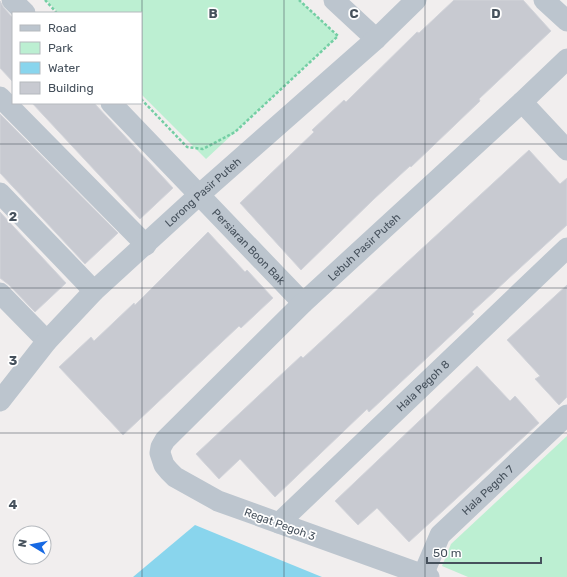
<svg xmlns="http://www.w3.org/2000/svg" width="567" height="577" font-family="Rubik,sans-serif">
	<style>
		.green { fill: #bcefd2 }
		.water { fill: #89d5ed }
		.building { fill: #c8cad1; stroke: #d2d4da }
		.lines { fill: none; stroke-linecap: round; stroke-linejoin: round }
		.path { stroke: #74cea4; stroke-width: 2.5; stroke-dasharray: 3 2; stroke-linecap: butt }
		.minor { stroke: #bcc5ce; stroke-width: 21 }
		.grid { fill: none; stroke: #46515c; stroke-width: 1; stroke-opacity: 0.55 }
		.labels { text-anchor: middle; stroke-width: 3.5; stroke-linejoin: round; paint-order: stroke }
		.street-label { font-size: 11px; fill: #46515c; stroke: #fff }
		.grid-label { font-size: 13px; text-anchor: middle; font-weight: bold; fill: #46515c; stroke: #fff; stroke-width: 3.5; stroke-linejoin: round; paint-order: stroke }
	</style>
	<rect width="100%" height="100%" fill="#f1eeee"/>
	<!-- green -->
	<g class="green">
		<path d="M46,0h253l39,36 -132,123 -65,-65v-81h-82z"/>
		<path d="M567,436v141h-99l-26,-11 9,-22z"/>
	</g>
	<!-- water -->
	<path class="water" d="M195,525l127,52h-189z"/>
	<!-- building -->
	<g class="building">
		<path d="M454,0h69l28,31 -72,68 1,2 -69,66 -1,-1 -36,33 -73,71 -61,-67 74,-71 -2,-2 32,-30 2,2 71,-70 2,1z"/>
		<path d="M0,1l4,7 9,10v64l-13,-14z"/>
		<path d="M32,103h62l79,85 -33,31z"/>
		<path d="M0,114l118,119 -33,31 -85,-91z"/>
		<path d="M529,150l31,34 7,-6v47l-95,87 2,2 -105,98 -2,-3 -92,88 -35,-38 -21,20 -23,-25 105,-98 2,2z"/>
		<path d="M0,212l66,71 -31,29 -26,-27 -9,-7z"/>
		<path d="M208,232l37,40 2,-2 26,28 -32,30 -2,-2 -116,109 -64,-68 32,-30 3,4 40,-38 1,2z"/>
		<path d="M567,285v112l-8,8 -24,-26 5,-3 -33,-36z"/>
		<path d="M477,366l33,35 5,-5 24,27 -130,119 -32,-34 -19,17 -23,-24z"/>
	</g>
	<g class="lines">
		<!-- path -->
		<g class="path">
			<path d="M45,0l12,13"/>
			<path d="M141,99l46,48 16,2 32,-17 103,-96 -39,-36"/>
		</g>
		<!-- minor -->
		<g class="minor">
			<path d="M12,0l13,13"/>
			<path d="M334,0l42,39"/>
			<path d="M544,0l23,21"/>
			<path d="M0,97l146,148"/>
			<path d="M522,102l45,48"/>
			<path id="s1" d="M111,103l192,200"/>
			<path d="M0,193l94,98"/>
			<path d="M0,293l47,48"/>
			<path id="s2" d="M0,401l47,-60 47,-50 105,-96 177,-156 40,-39"/>
			<path id="s3" d="M279,523l288,-275"/>
			<path id="s4" d="M423,575l17,-40 127,-120"/>
			<path id="s5" d="M429,577l-211,-76 -43,-24 -6,-6 -5,-6 -4,-12 1,-6 4,-7 138,-137 219,-201 45,-43"/>
		</g>
	</g>
	<!-- grid -->
	<path class="grid" d="M142,0v577M284,0v577M425,0v577M0,144h567M0,288h567M0,433h567"/>
	<g class="labels">
		<!-- street labels -->
		<g class="street-label">
			<text dy="4" stroke="none"><textPath href="#s2" startOffset="292">Lorong Pasir Puteh</textPath></text>
			<text dy="4" stroke="none"><textPath href="#s1" startOffset="199">Persiaran Boon Bak</textPath></text>
			<text dy="4" stroke="none"><textPath href="#s5" startOffset="594">Lebuh Pasir Puteh</textPath></text>
			<text dy="4" stroke="none"><textPath href="#s3" startOffset="199">Hala Pegoh 8</textPath></text>
			<text dy="4" stroke="none"><textPath href="#s4" startOffset="109">Hala Pegoh 7</textPath></text>
			<text transform="translate(280 524) rotate(20)" y="4">Regat Pegoh 3</text>
		</g>
	</g>
	<g class="grid-label">
		<text x="213" y="18">B</text>
		<text x="354" y="18">C</text>
		<text x="496" y="18">D</text>
		<text x="13" y="221">2</text>
		<text x="13" y="365">3</text>
		<text x="13" y="509">4</text>
	</g>
	<!-- legend -->
	<rect x="12" y="12" width="130" height="92" fill="#ffffff" stroke="#b5b9be"/>
	<rect x="20" y="25" width="20" height="6" fill="#bcc5ce" stroke="#b5b9be"/>
	<text x="48" y="32" font-size="12" fill="#46515c">Road</text>
	<rect x="20" y="42" width="20" height="12" fill="#bcefd2" stroke="#b5b9be"/>
	<text x="48" y="52" font-size="12" fill="#46515c">Park</text>
	<rect x="20" y="62" width="20" height="12" fill="#89d5ed" stroke="#b5b9be"/>
	<text x="48" y="72" font-size="12" fill="#46515c">Water</text>
	<rect x="20" y="82" width="20" height="12" fill="#c8cad1" stroke="#b5b9be"/>
	<text x="48" y="92" font-size="12" fill="#46515c">Building</text>
	<!-- north arrow -->
	<g transform="translate(32 545) rotate(280)"><circle r="19" fill="#ffffff" stroke="#b5b9be"/>
	<path d="M0-3L7 15L0 10L-7 15Z" fill="#1769e3"/>
	<text y="-6" font-size="11" font-weight="bold" text-anchor="middle" fill="#46515c">N</text>
	</g>
	<!-- scale -->
	<path d="M427 557v6h114v-6" fill="none" stroke="#46515c" stroke-width="2"/>
	<text x="433" y="557" font-size="12" fill="#46515c" stroke="#ffffff" stroke-width="3" paint-order="stroke">50 m</text>
</svg>
